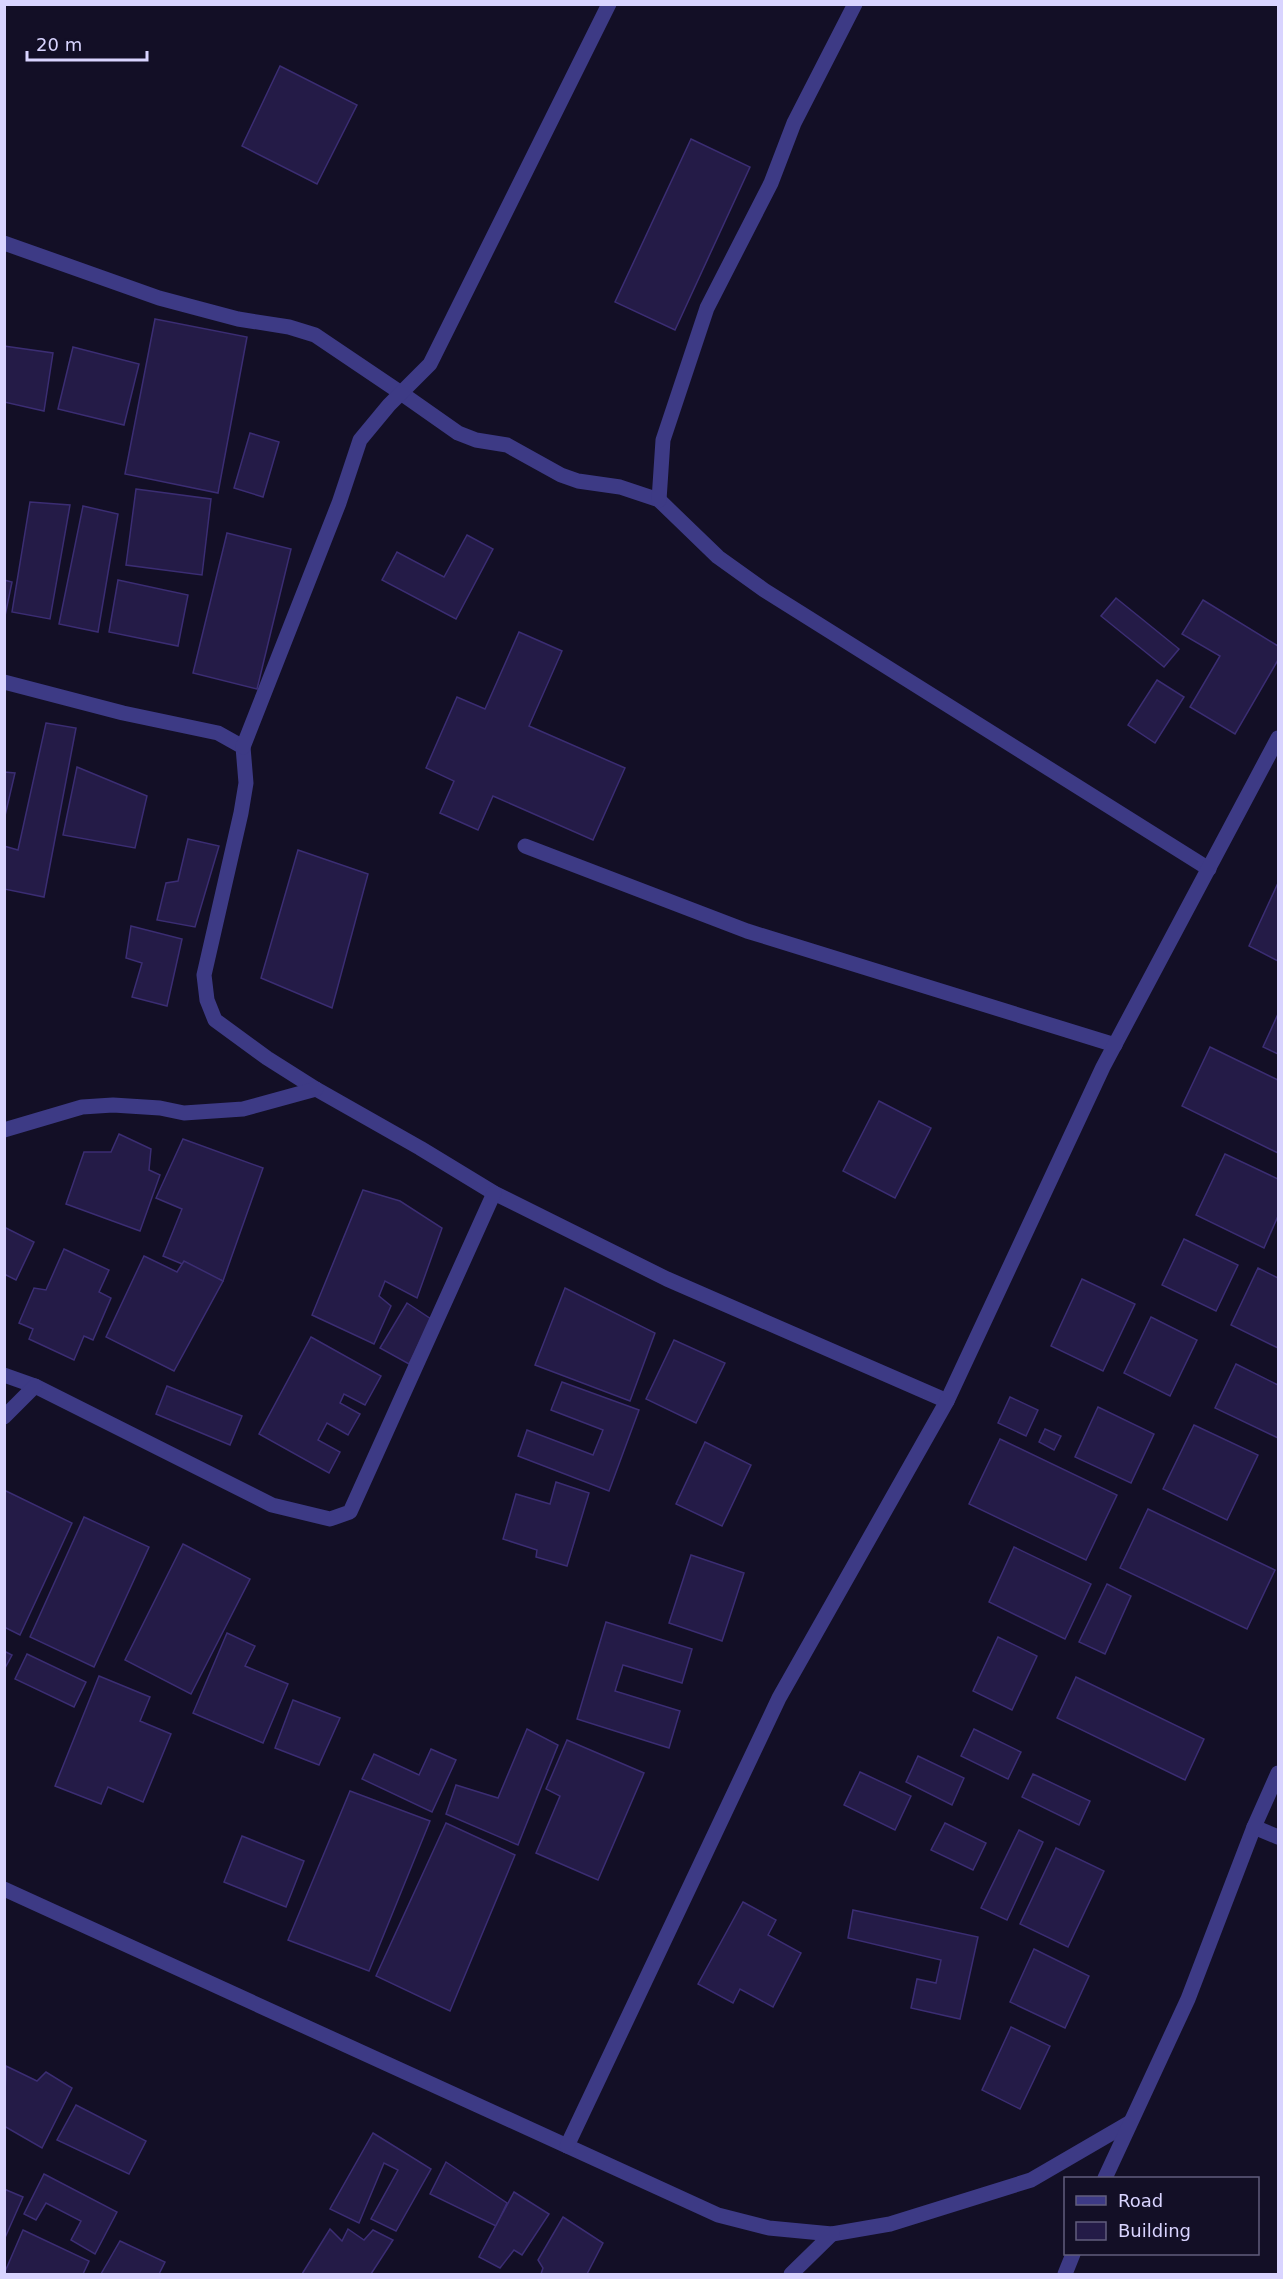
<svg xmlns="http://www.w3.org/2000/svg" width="1283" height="2279" font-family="'DejaVu Sans',sans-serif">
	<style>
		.building { fill: #241b47; stroke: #3b2d73; stroke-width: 1.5 }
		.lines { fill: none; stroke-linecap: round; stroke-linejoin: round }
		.lane { stroke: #3d3a85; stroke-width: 15 }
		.street { stroke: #3d3a85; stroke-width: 15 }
	</style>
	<rect width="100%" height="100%" fill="#130f26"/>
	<!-- building -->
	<g class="building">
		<path d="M280,66l77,39 -40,79 -75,-38z"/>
		<path d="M691,139l59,28 -75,163 -60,-28z"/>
		<path d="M155,319l92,18 -29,156 -93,-19z"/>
		<path d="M4,346l49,7 -9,58 -40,-9z"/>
		<path d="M73,347l66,17 -15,61 -66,-16z"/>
		<path d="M250,433l29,9 -16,55 -29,-9z"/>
		<path d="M136,489l75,10 -9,76 -76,-10z"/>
		<path d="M30,502l40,3 -20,114 -38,-7z"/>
		<path d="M83,506l35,8 -20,118 -39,-8z"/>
		<path d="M227,533l64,16 -34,140 -64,-16z"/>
		<path d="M467,535l26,14 -37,70 -74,-39 15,-28 47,25z"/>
		<path d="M4,580l8,2 -7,34 -1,-1z"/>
		<path d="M118,580l70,15 -10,51 -69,-14z"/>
		<path d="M1116,598l63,51 -15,18 -63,-51z"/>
		<path d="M1203,600l75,46v14l-43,74 -45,-27 30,-51 -38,-22z"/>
		<path d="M519,632l43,19 -33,75 96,42 -32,72 -100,-44 -15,34 -38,-17 14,-32 -28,-13 31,-71 28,12z"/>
		<path d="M1157,680l27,17 -29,46 -27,-18z"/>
		<path d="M46,723l30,5 -32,169 -40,-8v-43l14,4z"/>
		<path d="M77,767l70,29 -12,52 -72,-13z"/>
		<path d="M4,772l11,1 -11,47z"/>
		<path d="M188,839l31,7 -24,81 -38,-7 9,-37 12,-2z"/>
		<path d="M298,850l70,24 -36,134 -71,-30z"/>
		<path d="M1278,883v78l-29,-15z"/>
		<path d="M131,926l51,13 -15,67 -35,-9 10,-34 -16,-5z"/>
		<path d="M1278,1014v40l-15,-7z"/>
		<path d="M1210,1047l68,33v73l-96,-47z"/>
		<path d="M879,1101l52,27 -36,70 -52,-27z"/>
		<path d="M119,1134l32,15 -2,21 11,5 -20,56 -74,-27 18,-52h27z"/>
		<path d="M183,1139l80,29 -40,113 -60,-25 19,-47 -26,-11z"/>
		<path d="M1225,1154l53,25v37l-14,32 -68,-33z"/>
		<path d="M363,1190l37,11 42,27 -25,70 -32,-17 -6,15 12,10 -17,38 -62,-29z"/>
		<path d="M4,1227l30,15 -18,38 -12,-6z"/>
		<path d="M1184,1239l54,26 -22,46 -54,-26z"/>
		<path d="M64,1249l45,21 -10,22 12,6 -18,42 -9,-4 -10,24 -45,-21 4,-10 -14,-6 15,-35 12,2z"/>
		<path d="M144,1256l33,16 7,-11 39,20 -49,90 -68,-34z"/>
		<path d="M1258,1268l20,10v70l-47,-23z"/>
		<path d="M1082,1279l53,25 -32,67 -52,-25z"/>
		<path d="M565,1288l90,45 -25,68 -95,-36z"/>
		<path d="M407,1303l24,16 -22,45 -29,-16z"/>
		<path d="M1151,1317l46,23 -27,56 -46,-23z"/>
		<path d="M311,1337l70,39 -16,29 -21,-11 -4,9 20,11 -12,21 -21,-12 -9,17 22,12 -11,21 -70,-39z"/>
		<path d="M674,1340l51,23 -29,60 -50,-24z"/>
		<path d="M1236,1364l42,21v53l-63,-30z"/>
		<path d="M562,1382l77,28 -30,81 -91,-35 9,-26 66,25 10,-25 -52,-20z"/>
		<path d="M167,1386l75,30 -12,29 -74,-31z"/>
		<path d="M1010,1397l28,13 -12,26 -28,-13z"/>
		<path d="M1098,1407l56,27 -23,49 -56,-26z"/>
		<path d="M1194,1425l64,30 -31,65 -64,-31z"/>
		<path d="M1045,1429l16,7 -7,14 -15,-8z"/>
		<path d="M1000,1439l117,56 -31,65 -117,-56z"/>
		<path d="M705,1442l46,23 -29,61 -46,-22z"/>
		<path d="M556,1482l33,11 -22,73 -31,-9 1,-7 -34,-11 13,-45 34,10z"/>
		<path d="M4,1490l68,33 -52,112 -16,-8z"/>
		<path d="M1148,1509l127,61 -28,59 -127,-61z"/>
		<path d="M84,1517l65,30 -55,120 -64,-30z"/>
		<path d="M183,1544l67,35 -59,115 -66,-34z"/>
		<path d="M1014,1547l77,37 -26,55 -76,-37z"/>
		<path d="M691,1555l53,18 -22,68 -53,-18z"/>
		<path d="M1107,1584l24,12 -26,58 -26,-12z"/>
		<path d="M606,1622l86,27 -10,34 -59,-18 -8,26 65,20 -11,37 -92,-29z"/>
		<path d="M227,1633l28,13 -10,20 43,18 -25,59 -70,-30z"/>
		<path d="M998,1637l39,19 -25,54 -39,-19z"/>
		<path d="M4,1651l8,4 -8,15z"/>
		<path d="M27,1654l59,28 -12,25 -59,-28z"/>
		<path d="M99,1676l51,21 -10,24 31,13 -28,68 -35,-15 -7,17 -46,-18z"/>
		<path d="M1076,1677l128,62 -19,41 -128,-62z"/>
		<path d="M293,1700l47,18 -21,47 -44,-17z"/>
		<path d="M527,1729l31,16 -40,100 -72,-31 10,-29 42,13z"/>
		<path d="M974,1729l47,23 -13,27 -47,-23z"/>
		<path d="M567,1740l77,33 -46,107 -62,-27 24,-57 -14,-7z"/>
		<path d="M431,1749l25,11 -24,52 -70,-33 12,-25 45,21z"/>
		<path d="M918,1756l46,22 -12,27 -46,-23z"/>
		<path d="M860,1772l51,24 -16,34 -51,-25z"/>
		<path d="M1033,1774l57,27 -11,24 -57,-28z"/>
		<path d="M350,1791l80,30 -61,150 -81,-31z"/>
		<path d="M446,1823l69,32 -65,156 -74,-35z"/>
		<path d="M945,1823l41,20 -13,27 -42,-20z"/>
		<path d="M1019,1830l24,12 -36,78 -26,-12z"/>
		<path d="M242,1836l62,25 -18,46 -62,-25z"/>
		<path d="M1056,1848l48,23 -36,76 -48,-23z"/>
		<path d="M743,1902l33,18 -8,15 33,18 -28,54 -33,-18 -7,14 -35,-19z"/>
		<path d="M853,1910l125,27 -18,82 -49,-11 6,-29 19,4 5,-23 -93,-22z"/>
		<path d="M1034,1949l55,27 -24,52 -55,-26z"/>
		<path d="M1011,2027l39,19 -30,63 -38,-19z"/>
		<path d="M6,2066l31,15 9,-9 26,16 -30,60 -38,-22z"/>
		<path d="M76,2105l70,36 -17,33 -72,-34z"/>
		<path d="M373,2133l58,36 -35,62 -25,-12 27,-49 -14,-7 -25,60 -29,-14z"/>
		<path d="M446,2162l61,41 -11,23 -66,-32z"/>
		<path d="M44,2174l73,38 -22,42 -24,-14 10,-19 -35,-18 -10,17 -12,-6z"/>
		<path d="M4,2189l19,8 -19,43z"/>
		<path d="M514,2192l35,22 -27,41 -8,-5 -14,18 -21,-11z"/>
		<path d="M563,2217l40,26 -16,31h-46l2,-6 -5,-8z"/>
		<path d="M330,2229l12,12 6,-12 16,11 9,-10 20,10 -22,34h-69z"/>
		<path d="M23,2230l66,31 -6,13h-79z"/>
		<path d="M120,2241l45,21 -6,12h-58z"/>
	</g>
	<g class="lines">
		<!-- lane -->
		<g class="lane">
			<path d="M401,393l57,40 18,7 31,5 54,30 17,6 42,6 39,13 59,57 46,33 445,279"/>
			<path d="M659,500l4,-60 44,-132 64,-125 23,-60 61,-119"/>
			<path d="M525,846l222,85 368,114"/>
		</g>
		<!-- street -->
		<g class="street">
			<path d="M4,243l155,55 79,21 51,8 26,8 86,58"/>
			<path d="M4,682l119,31 95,20 25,14 3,36 -5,30 -37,162 3,25 8,20 52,38 49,31 104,59 74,45 173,86 280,122"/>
			<path d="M243,747l96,-244 21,-63 29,-35 41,-41 179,-360"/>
			<path d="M4,1130l78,-23 31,-2 47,3 24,5 59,-4 73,-20"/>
			<path d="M4,1375l31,11 237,119 58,14 20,-7 144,-319"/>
			<path d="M4,1417l31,-31"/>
			<path d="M1254,1827l24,10"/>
			<path d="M4,1889l714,326 51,13 63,6 58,-10 141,-44 98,-57"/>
			<path d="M567,2146l212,-448 168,-297 156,-334 175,-329"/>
			<path d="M1105,2178l83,-179 66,-172 24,-54"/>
			<path d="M791,2274l41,-40"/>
			<path d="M1065,2274l8,-20"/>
		</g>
	</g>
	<!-- border -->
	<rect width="1283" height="2279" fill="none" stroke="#d9d4ff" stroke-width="12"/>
	<!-- legend -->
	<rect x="1064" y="2177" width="195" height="78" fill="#130f26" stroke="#625e7d" stroke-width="1.5"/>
	<rect x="1076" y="2196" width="30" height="9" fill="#3d3a85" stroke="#625e7d" stroke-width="1.5"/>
	<text x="1118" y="2207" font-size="18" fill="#d9d4ff">Road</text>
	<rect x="1076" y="2222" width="30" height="18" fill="#241b47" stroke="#625e7d" stroke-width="1.5"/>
	<text x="1118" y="2237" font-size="18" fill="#d9d4ff">Building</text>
	<!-- scale -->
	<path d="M27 51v9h120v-9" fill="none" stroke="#d9d4ff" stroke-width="3"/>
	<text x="36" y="51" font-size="18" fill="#d9d4ff" stroke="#130f26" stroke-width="4.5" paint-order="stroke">20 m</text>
</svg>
